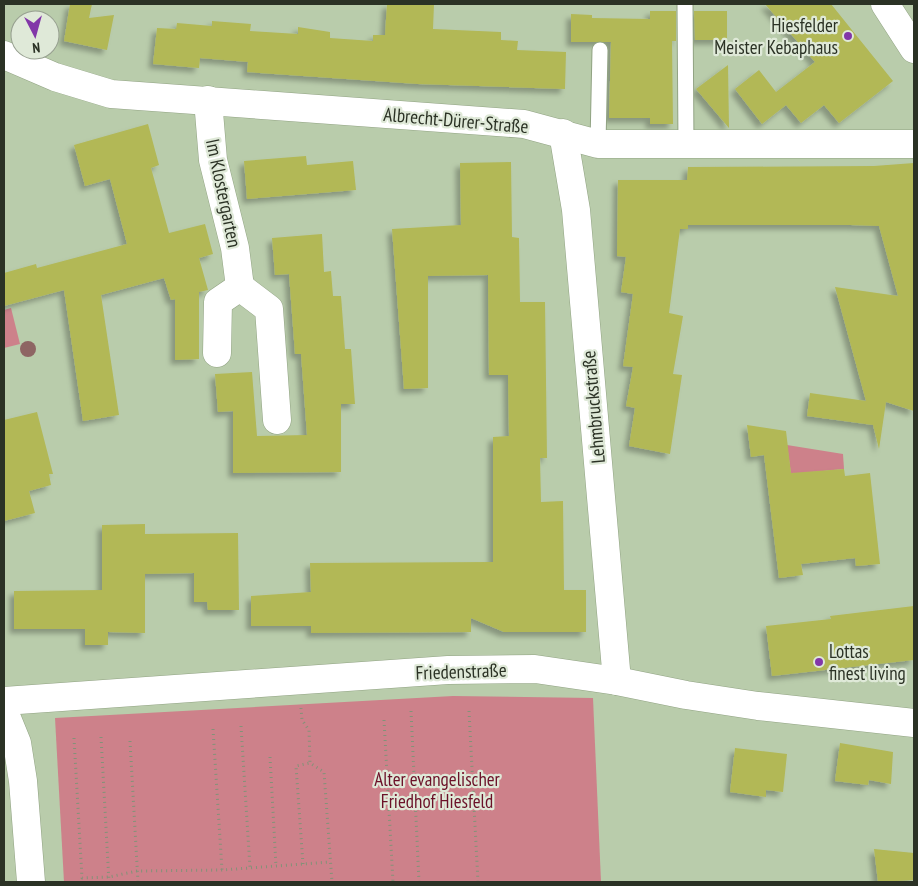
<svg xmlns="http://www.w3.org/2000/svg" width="918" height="886" font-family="'PT Sans Narrow',sans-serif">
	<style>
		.green { fill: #cd818a }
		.building { fill: #b2b856; filter: url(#shadow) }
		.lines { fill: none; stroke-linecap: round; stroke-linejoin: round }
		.service-casing { stroke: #91a383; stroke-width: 17 }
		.minor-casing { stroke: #91a383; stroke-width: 29 }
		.path { stroke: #839278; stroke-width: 3; stroke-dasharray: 1 4; stroke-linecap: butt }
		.service { stroke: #fff; stroke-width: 15 }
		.minor { stroke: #fff; stroke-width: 28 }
		.tree { fill: #8e6563 }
		.poi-dot { fill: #8237a8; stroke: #dfe9d8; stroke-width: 2 }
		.labels { text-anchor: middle; stroke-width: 4.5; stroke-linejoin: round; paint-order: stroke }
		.poi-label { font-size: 19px; fill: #2b3225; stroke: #dfe9d8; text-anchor: end }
		.street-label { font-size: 19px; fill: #2b3225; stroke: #dfe9d8 }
		.park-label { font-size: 19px; fill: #6b1128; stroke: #dfe9d8 }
	</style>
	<defs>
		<filter id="shadow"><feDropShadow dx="-4.5" dy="4.5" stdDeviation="2.5" flood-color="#0004"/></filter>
	</defs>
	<rect width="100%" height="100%" fill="#b9ccab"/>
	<!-- green -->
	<g class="green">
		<path d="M11,308l9,36 -16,4v-38z"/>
		<path d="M787,445l56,9 1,15 -53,5z"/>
		<path d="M453,696l140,2 8,184h-537l-9,-164z"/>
	</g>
	<!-- building -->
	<g class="building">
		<path d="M70,4h22l-3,14 25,-3 -7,35 -43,-9z"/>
		<path d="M387,4h47l-1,25 68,3v8l17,1 -1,9 49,2 -1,37 -147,-5 -171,-12 1,-10 -48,-4 -1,10 -46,-4 4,-36 19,1 1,-6 35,3v-5l39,3 -1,7 48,3v-7l32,5v6l43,3v-6h12z"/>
		<path d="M765,4h66l62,77 -54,42 -15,-18 -23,18 -15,-18 -24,19 -27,-35 24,-19 17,22 39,-30z"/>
		<path d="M650,11h26v30h-4l1,83h-23v-6h-41l2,-76h-40v-28l21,1v3l58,1z"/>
		<path d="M694,11h33v29h-32z"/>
		<path d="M728,65l1,63 -33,-39z"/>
		<path d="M148,124l11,41 -8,3 18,65 36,-9 8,30 -14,4 9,32 -9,2v67l-24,1v-61l-4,1 -7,-22 -63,17 18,120 -36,6 -19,-131 -60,16v-33l32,-9 1,4 90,-24 -17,-65 -25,7 -11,-41z"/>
		<path d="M306,156l1,9 46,-4 3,29 -109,9 -3,-38z"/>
		<path d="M511,162l1,75 7,1 1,64h25l2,156h-7l1,44 22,-1 1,89h22v42h-82l-33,-14v14l-160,1v-7h-60v-30l60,-4 -1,-29 183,-1v-125l16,-1 -1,-61h-19l-1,-100 -60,1v112l-24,1 -12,-160 69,-4 -1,-62z"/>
		<path d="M914,163v248l-28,-9 -7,47 -6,-24 -66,-9 3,-23 56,8 -31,-114 63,9 -19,-70 -28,-1h-163v4h-8l-11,84 14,3 -10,58 9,1 -12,79 -41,-8 6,-38 -9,-2 7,-39 -10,-1 10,-72 -12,-2 5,-35 -9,-1 1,-76h69l1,-13 186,-1z"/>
		<path d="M322,234l2,38 7,-1 2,25h8l4,53h6l4,55h-14v68l-108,1v-62l-15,1 -3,-38 37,-2 5,64 50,-1 -6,-81h-6l-6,-80 -14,1 -3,-37z"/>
		<path d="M37,412l16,62h-4l2,11 -22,6 6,22 -31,8v-101z"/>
		<path d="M747,425l39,6 5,42 53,-4 1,7 25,-3 10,91 -24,2 -1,-8 -54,6 2,11 -24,3 -15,-123 -13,2z"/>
		<path d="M145,524v10l93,-1 1,77h-31l-1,-8h-13v-29l-49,1v59l-37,-1v13h-23v-16h-71v-38l88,-1v-65z"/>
		<path d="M914,606v54l-142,16 -6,-50 65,-7 -1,-3z"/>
		<path d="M840,743l53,9 -2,32 -22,-4 -1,5 -33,-4z"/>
		<path d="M735,748l52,6 -4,38 -17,-2v7l-36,-5z"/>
		<path d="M874,849l40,4v27l-36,2z"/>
	</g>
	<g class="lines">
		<!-- service casing -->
		<g class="service-casing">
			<g id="service">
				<path d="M685,4l1,141"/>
				<path d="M598,144l2,-94"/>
			</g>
		</g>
		<!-- minor casing -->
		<g class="minor-casing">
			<g id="minor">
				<path d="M885,4l29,45"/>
				<path d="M4,55l51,22 56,17 413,30 74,20h316"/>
				<path d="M208,100l5,60 22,88 5,39 -22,15 -1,51"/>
				<path d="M563,133l13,77 41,471"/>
				<path d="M240,287l29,22 8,111"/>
				<path d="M4,701l444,-31 87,-1 82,12 69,14 72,11 156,17"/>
				<path d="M4,711l13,32 6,38 8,101"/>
			</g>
		</g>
		<!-- path -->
		<g class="path">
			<path d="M301,708l1,12 7,10 1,33 14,9 8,110"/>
			<path d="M411,711l8,171"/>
			<path d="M469,711l9,171"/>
			<path d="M384,720l9,162"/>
			<path d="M241,726l9,142"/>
			<path d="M213,729l9,141"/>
			<path d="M101,737l8,145"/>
			<path d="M74,738l8,140 27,-1 28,-6 85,-1 108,-8"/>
			<path d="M130,741l8,141"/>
			<path d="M270,757l6,109"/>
			<path d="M303,864l-7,-98 14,-3"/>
		</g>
		<!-- service -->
		<use href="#service" class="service"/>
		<!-- minor -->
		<use href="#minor" class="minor"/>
	</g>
	<!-- trees -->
	<circle class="tree" cx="28" cy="349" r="8"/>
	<!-- markers -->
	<g class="poi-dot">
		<circle cx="848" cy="36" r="5"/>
		<circle cx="819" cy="662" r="5"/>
	</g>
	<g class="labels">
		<!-- poi labels -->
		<g class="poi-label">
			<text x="838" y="32">Hiesfelder<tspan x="838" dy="22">Meister Kebaphaus</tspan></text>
			<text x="829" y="658" text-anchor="start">Lottas<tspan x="829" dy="22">finest living</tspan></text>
		</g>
		<!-- street labels -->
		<g class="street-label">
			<text transform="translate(456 120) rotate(5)" y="7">Albrecht-Dürer-Straße</text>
			<text transform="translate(224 193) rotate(78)" y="7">Im Klostergarten</text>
			<text transform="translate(593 407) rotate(-95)" y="7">Lehmbruckstraße</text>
			<text transform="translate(461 671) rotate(-2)" y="7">Friedenstraße</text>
		</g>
		<!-- park labels -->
		<g class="park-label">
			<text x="437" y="786">Alter evangelischer<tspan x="437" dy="22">Friedhof Hiesfeld</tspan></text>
		</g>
	</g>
	<!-- border -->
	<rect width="918" height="886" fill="none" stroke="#2b3225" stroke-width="10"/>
	<!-- north arrow -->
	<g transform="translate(35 35) rotate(174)"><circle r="24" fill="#dfe9d8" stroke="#97a090"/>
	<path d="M0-4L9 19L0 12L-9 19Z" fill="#8237a8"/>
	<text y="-8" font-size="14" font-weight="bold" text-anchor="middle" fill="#2b3225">N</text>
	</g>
</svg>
